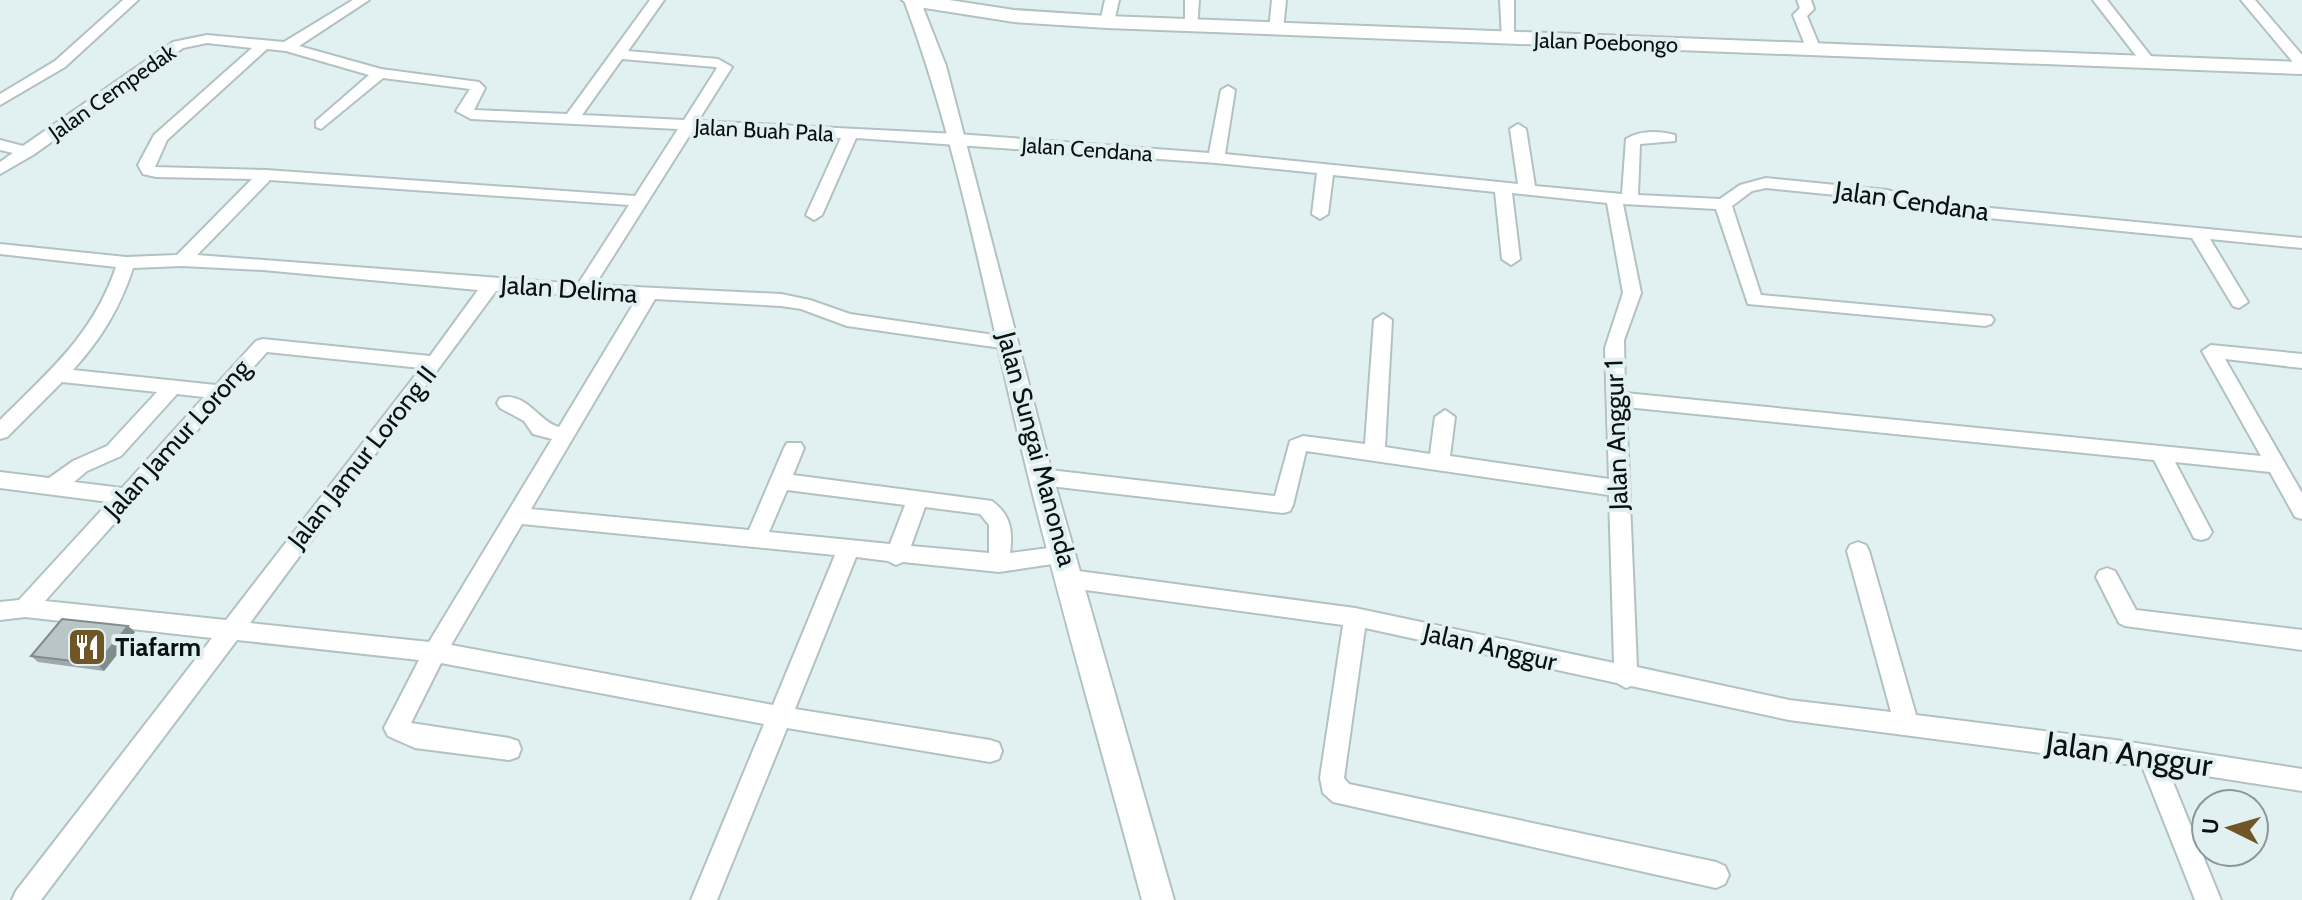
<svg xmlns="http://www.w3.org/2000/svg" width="2302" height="900" font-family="Cabin,sans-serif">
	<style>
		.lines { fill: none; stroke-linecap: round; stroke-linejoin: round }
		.minor-casing { stroke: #b2c1c2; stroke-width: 4 }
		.tertiary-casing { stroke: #b2c1c2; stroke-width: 4 }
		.secondary-casing { stroke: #b2c1c2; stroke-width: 4 }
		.minor { fill: #fff; fill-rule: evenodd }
		.tertiary { fill: #fff; fill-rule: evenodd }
		.secondary { fill: #fff; fill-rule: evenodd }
		.wall { fill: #9eaaac }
		.shaded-wall { fill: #818b8c }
		.building { fill: #b8c6c8; stroke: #818b8c; stroke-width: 2 }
		.labels { text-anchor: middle; stroke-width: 8; stroke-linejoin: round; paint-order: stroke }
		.far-street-label { font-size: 22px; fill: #0b1011; stroke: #e1f1f2 }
		.street-label { font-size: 26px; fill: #0b1011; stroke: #e1f1f2 }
		.poi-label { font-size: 26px; font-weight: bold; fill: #0b1011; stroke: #e1f1f2; text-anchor: start }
		.near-street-label { font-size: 32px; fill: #0b1011; stroke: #e1f1f2 }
	</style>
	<rect width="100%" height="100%" fill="#e1f1f2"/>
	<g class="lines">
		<!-- minor casing -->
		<g class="minor-casing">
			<g id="minor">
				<path d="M123,0h15l-73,67 -65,38v-11l55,-33z"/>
				<path d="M353,0h16l-70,46 82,23 98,13 6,6 -11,22 93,4 83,-114h14l-36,51 90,8 14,8 -34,54 259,13 252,19 12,-63 7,-4 7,4 -10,64 293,30 -8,-55 8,-5 8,5 9,57 87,8 4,-55c15,-9 33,-8 49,-4v6l-35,3 -2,51 82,4 20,-14 26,-7 121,12 41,12 374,36v10l-92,-9 38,63 -9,6 -6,-2 -41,-68 -265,-26 -41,-12 -120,-12 -14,3 -20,15 29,89 230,21 3,4 -3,4 -6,2 -237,-22 -32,-95 -93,-5 18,89 -17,47 1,53 636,63 -59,-105 9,-6 91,9v14l-77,-9 77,134v26l-7,-2 -25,-45 -95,-10 37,70 -4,6 -7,2 -7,-2 -40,-78 -528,-53 11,260 152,33 102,12 -44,-161 3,-6 8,-3 8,3 3,6 47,164 207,26 179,28v22l-134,-21 53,130h-26l-53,-134 -353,-46 -158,-34 -5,2 -9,-5 -252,-55 -21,150 5,6 367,78 9,4 4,9 -4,9 -9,4 -383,-86 -10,-9 -3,-15 23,-153 -272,-37 -8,-3 -3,-6 3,-6 8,-3 284,38 259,55 -5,-168 -303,-44 -13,54 -3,6 -7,2 -242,-28 -7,-3 -3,-5 3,-5 7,-3 234,27 15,-55 13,-5 62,8 9,-124 9,-6 9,6 -7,127 45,7 5,-37 10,-7 10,7 -5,39 159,23 -4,-131 18,-55 -16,-90 -95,-10 8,66 -9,6 -9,-6 -7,-67 -162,-17 -5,39 -8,5 -8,-5 5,-41 -101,-10 -360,-25 -34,77 -8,5 -8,-5 35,-77 -148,-8 -98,155 186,9 29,6 40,14 158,23 9,6 -9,6 -161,-23 -46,-17 -20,-3 -126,-7 -124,210 218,21 35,-82 3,-5h14l3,5 -11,27 199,26c19,14 21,30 18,52l54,-7 8,3 3,6 -3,6 -73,11 -96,-10 -7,3 -8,-4 -32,-4 -61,152 195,31 9,3 3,8 -3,8 -9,3 -203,-34 -70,172h-26l73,-176 -323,-61 -30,60 98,15 9,3 3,8 -3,8 -9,3 -94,-12 -27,-12 -4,-8 35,-68 -182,-20 -196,260h-29l4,-9 196,-253 -187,-21 -25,3v-18l19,-2 90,-98 -109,-14v-16l49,6 24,-17 34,-15 50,-54 -95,-10 -55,55 -7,2v-19c49,-49 93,-85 116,-153l-116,-13v-10l126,13 51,-2 75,-76 -96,-2 -13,-3 -5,-9 16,-30 98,-87 -45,-5 -24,5 -150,107 -33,19v-12l13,-9 -13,-3v-10l23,6 150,-104 34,-7 77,7zM267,49l19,2 83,24 -53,46v6l5,2 62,-51 87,11 -14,22 15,8 207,10 -43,67 -369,-26 -111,-3 12,-27zM622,59l93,8 2,1 -33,52 -102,-5zM270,180l359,25 -51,79 -381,-29zM182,266l81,4 215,20 -48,66 -167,-17 -7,2 -40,44 -143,-15c28,-31 47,-62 60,-102zM496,291l141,7 -78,129c-20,-5 -33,-36 -59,-29l-3,5 3,5 24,13 9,13 19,5 -123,203 -179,-19zM267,352l154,16 -195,252 -181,-19zM177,394l27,3 -82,91 -48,-6 13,-11 34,-15zM787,490l118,15 -15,39 -121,-12zM925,507l55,7 9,11v28l-78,-7zM522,524l313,31 -62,150 -322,-60z"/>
				<path d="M1105,0h14l-5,22 -7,4 -7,-4z"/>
				<path d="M1185,0h14l-2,29 -12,-3z"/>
				<path d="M1272,0h14l-3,30 -7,4 -7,-4z"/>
				<path d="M1500,0h14v42h-10l-2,-3z"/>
				<path d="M1797,0h14l3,9 -7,7 14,34 -2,3h-10l-2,-3 -14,-35 7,-7z"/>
				<path d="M2093,0h14l47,60v6h-10z"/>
				<path d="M2241,0h14l47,55v13l-5,-1z"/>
				<path d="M2107,568l8,3 21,39 166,20v20l-177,-24 -6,-3 -23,-46 3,-6z"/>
			</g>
		</g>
		<!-- tertiary casing -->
		<g class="tertiary-casing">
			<path id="tertiary" d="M904,0h16l26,66 107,411 121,423h-32c-40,-150 -84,-299 -120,-450 -36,-150 -64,-305 -118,-450z"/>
		</g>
		<!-- secondary casing -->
		<g class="secondary-casing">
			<path id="secondary" d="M902,0h47l65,10 93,6 1195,46v12l-1195,-46 -93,-6 -102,-16z"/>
		</g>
		<!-- minor -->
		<use href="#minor" class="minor"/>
		<!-- tertiary -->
		<use href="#tertiary" class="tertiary"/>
		<!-- secondary -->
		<use href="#secondary" class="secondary"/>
	</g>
	<!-- wall -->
	<path class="wall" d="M128,626l7,6 -31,39 -66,-9 -7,-6z"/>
	<!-- shaded-wall -->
	<path class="shaded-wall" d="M128,626l7,6 -31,39 -7,-7z"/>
	<!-- building -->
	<path class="building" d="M62,619l66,7 -31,38 -66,-8z"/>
	<!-- icons -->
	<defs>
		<g id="restaurant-square" transform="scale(2)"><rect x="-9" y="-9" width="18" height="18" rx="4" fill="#705527" stroke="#e1f1f2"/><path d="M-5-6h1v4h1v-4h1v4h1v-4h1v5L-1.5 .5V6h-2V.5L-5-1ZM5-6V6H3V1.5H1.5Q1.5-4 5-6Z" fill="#fff"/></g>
	</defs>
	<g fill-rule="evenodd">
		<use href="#restaurant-square" x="87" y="647"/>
	</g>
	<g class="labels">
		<!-- far-street labels -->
		<g class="far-street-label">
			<text transform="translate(1606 42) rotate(2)" y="8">Jalan Poebongo</text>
			<text transform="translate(112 92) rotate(-35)" y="8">Jalan Cempedak</text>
			<text transform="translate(764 130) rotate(3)" y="8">Jalan Buah Pala</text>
			<text transform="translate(1087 149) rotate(4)" y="8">Jalan Cendana</text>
		</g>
		<!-- street labels -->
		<g class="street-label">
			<text transform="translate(1912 201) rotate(8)" y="9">Jalan Cendana</text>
			<text transform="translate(569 289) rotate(4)" y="9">Jalan Delima</text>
			<text transform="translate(1616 435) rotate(-92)" y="9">Jalan Anggur 1</text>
			<text transform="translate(177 439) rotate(-48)" y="9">Jalan Jamur Lorong</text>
			<text transform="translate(1037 449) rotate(75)" y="9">Jalan Sungai Manonda</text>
			<text transform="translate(362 457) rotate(-52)" y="9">Jalan Jamur Lorong II</text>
			<text transform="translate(1490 647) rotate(13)" y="9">Jalan Anggur</text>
		</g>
		<!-- poi labels -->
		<g class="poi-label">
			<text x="115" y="656">Tiafarm</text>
		</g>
		<!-- near-street labels -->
		<g class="near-street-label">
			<text transform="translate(2129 754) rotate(8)" y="11">Jalan Anggur</text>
		</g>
	</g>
	<!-- north arrow -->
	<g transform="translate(2230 828) rotate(275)"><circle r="38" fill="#e1f1f2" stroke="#8b9798" stroke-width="2"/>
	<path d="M0-6L14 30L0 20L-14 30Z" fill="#705527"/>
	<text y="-12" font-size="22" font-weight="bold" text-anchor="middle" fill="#0b1011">U</text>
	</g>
</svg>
